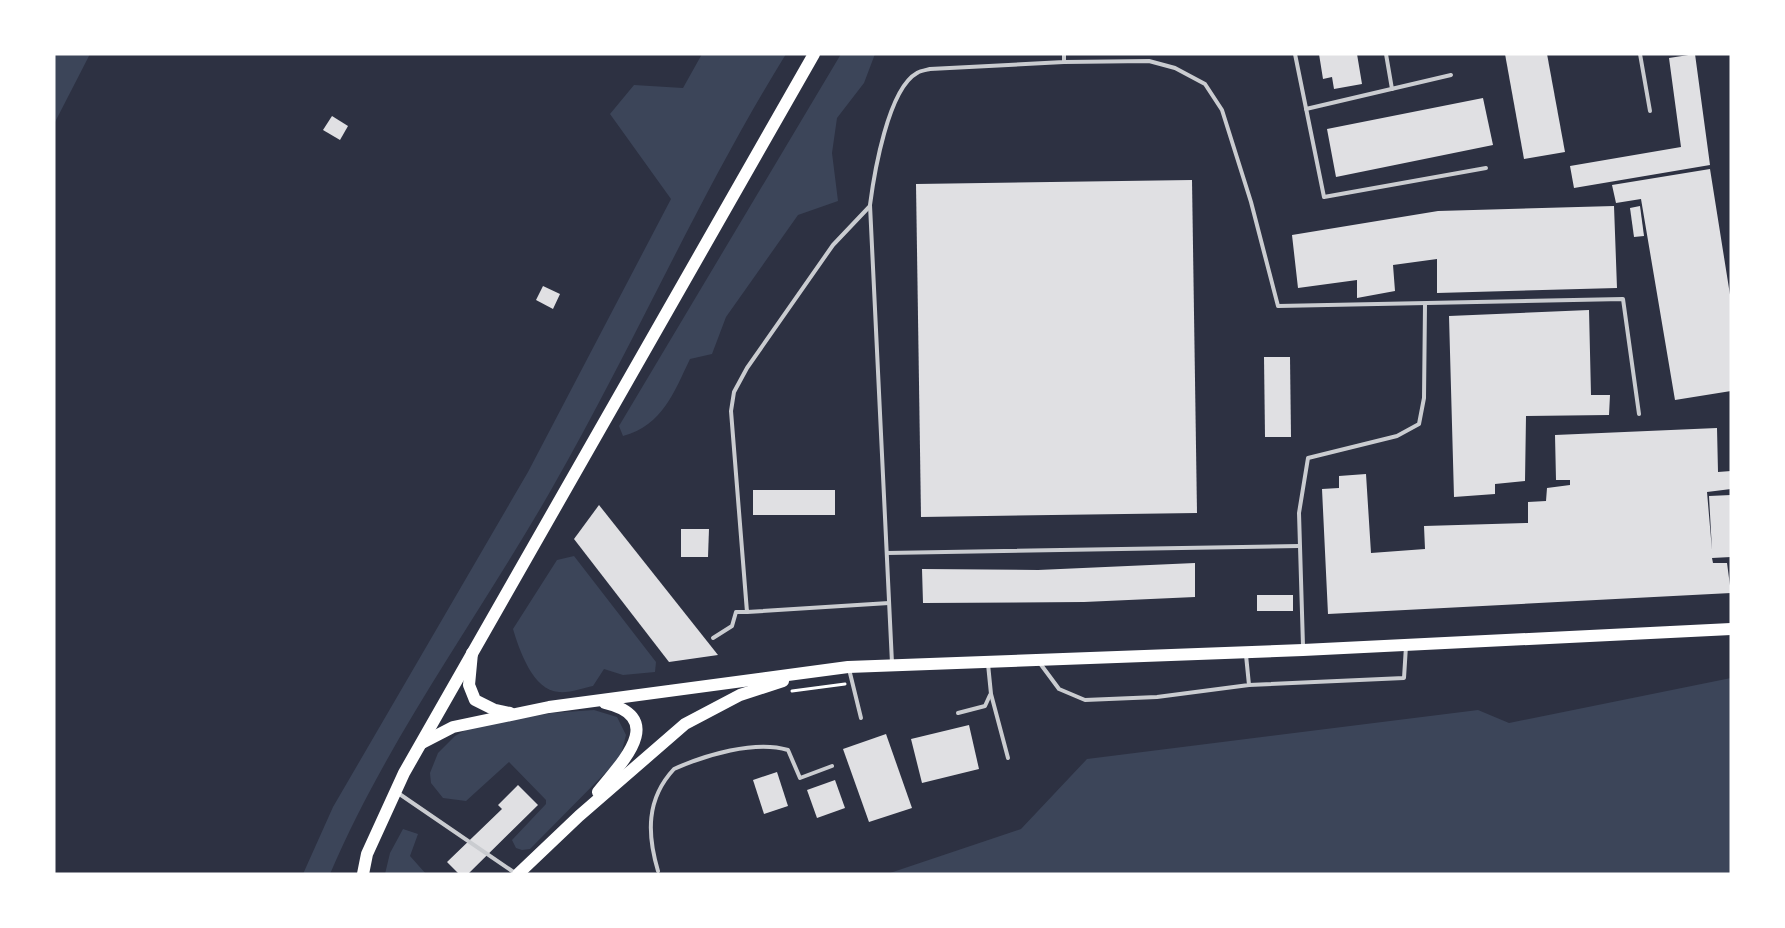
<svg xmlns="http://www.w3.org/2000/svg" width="1785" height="928" font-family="'Alegreya Sans',sans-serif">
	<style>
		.green { fill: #3c4559 }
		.building { fill: #e0e0e3 }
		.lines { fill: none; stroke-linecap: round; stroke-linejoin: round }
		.path { stroke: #fff; stroke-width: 3 }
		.service { stroke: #caccd0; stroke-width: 4 }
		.secondary { stroke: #fff; stroke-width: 12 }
		.primary { stroke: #fff; stroke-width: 12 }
	</style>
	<rect width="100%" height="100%" fill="#2d3142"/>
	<!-- green -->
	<g class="green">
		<path d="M54,54h36l-36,70z"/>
		<path d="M702,54h84c-87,141 -153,293 -235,436 -73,128 -163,248 -221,384h-27l30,-67 195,-335 143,-273 -61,-85 24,-29 49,3z"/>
		<path d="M841,54h34l-11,29 -27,35 -5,35 6,48 -40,14 -72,102 -14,37 -22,5c-16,33 -27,66 -67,77l-4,-10z"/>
		<path d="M574,556l82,106 -1,10 -32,3 -19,-6 -11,17c-10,2 -23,7 -34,6 -26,-1 -40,-43 -46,-63l44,-69z"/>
		<path d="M1731,678v196h-844l134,-45 66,-70 391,-49 31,13z"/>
		<path d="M594,710l23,7 9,18 -6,23 -90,91 -8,1 -6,-2 -4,-8 34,-36v-4l-37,-38 -43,39 -23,-3 -12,-15 -1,-10 8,-20 17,-17 14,-8 82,-15z"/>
		<path d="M403,829l15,5 -8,22 16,18h-41l5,-21z"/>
	</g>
	<!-- building -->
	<g class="building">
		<path d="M1319,54h38l5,30 -28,5 -2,-12 -9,2z"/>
		<path d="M1505,54h42l18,98 -41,7z"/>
		<path d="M1695,54l15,111 -136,23 -4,-22 111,-19 -12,-89z"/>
		<path d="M1483,98l10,47 -157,32 -9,-48z"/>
		<path d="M332,116l16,10 -8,14 -17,-10z"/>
		<path d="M1710,169l21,132v90l-56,9 -34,-201 -25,4 -4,-18z"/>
		<path d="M1192,180l5,333 -276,4 -5,-333z"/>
		<path d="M1614,206l3,82 -180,5v-34l-44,6 2,26 -38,7v-18l-59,8 -6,-53 146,-24z"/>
		<path d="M1640,206l4,30 -10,1 -4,-29z"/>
		<path d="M543,286l17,8 -7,15 -17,-9z"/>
		<path d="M1589,310l2,85h19l-1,20 -83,1 -1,65 -30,3v10l-41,3 -5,-181z"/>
		<path d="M1264,357h26l1,80h-26z"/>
		<path d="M1717,428l1,44 13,-1v18l-24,3 5,58 -3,-54 22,-1v62l-19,1 1,5h14l4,30 -403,21 -6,-125 17,-1v-12l27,-2 5,79 54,-4 -1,-23 104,-3v-21l18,-1 1,-13 23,-3v-5h-14l-1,-45z"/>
		<rect x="753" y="490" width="82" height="25"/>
		<path d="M599,505l119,150 -49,7 -95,-123z"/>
		<path d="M681,529h28l-1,28h-27z"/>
		<path d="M1195,563v34l-111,5 -161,1 -1,-34 116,1z"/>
		<rect x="1257" y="595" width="36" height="16"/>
		<path d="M969,725l10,44 -57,14 -11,-44z"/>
		<path d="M886,734l26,74 -43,14 -26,-73z"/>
		<path d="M777,772l11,34 -24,8 -11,-34z"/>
		<path d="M835,780l10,28 -28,10 -10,-28z"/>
		<path d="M518,785l20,20 -70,69h-9l-12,-12 55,-53 -4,-4z"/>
	</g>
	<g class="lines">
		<!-- path -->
		<path class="path" d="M792,691l53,-7"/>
		<!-- service -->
		<g class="service">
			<path d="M1295,54l29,143 162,-29"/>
			<path d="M1386,54l6,35"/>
			<path d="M1640,54l10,57"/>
			<path d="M1064,62l85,-1 26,7 30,16 17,26 29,92 27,104 345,-7 16,115"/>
			<path d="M1306,109l145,-34"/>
			<path d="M870,206l-37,39 -86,123 -13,24 -3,19 16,201 142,-9"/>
			<path d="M887,553l412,-7"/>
			<path d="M713,638l19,-12 4,-14h11"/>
			<path d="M1303,646l-4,-133 9,-55 89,-22 22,-12 5,-26 1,-93"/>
			<path d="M1039,662l20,27 26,11 72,-3 92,-12 -3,-30"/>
			<path d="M892,663l-22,-458c4,-31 18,-116 47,-132 3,-2 9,-3 13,-4l134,-7v-8"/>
			<path d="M988,664l3,30 17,64"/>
			<path d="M849,669l12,49"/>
			<path d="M1249,685l155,-7 2,-32"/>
			<path d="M958,713l27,-7 5,-11"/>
			<path d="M398,793l117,80"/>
			<path d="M658,871c-11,-37 -12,-72 16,-102 31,-14 81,-29 114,-19l12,28 32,-12"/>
		</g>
		<!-- secondary -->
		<g class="secondary">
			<path d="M472,653l-3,32 6,15 20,10 15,3"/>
			<path d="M422,743l31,-16 96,-20 299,-40 455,-17 428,-21"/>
			<path d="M598,792c23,-29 70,-74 7,-89"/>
			<path d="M518,874l61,-58 106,-92 55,-29 43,-14"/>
		</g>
		<!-- primary -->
		<path class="primary" d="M363,874l4,-20 37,-81 410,-719"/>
	</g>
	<!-- border -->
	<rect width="1785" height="928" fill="none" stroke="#ffffff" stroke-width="111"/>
</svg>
